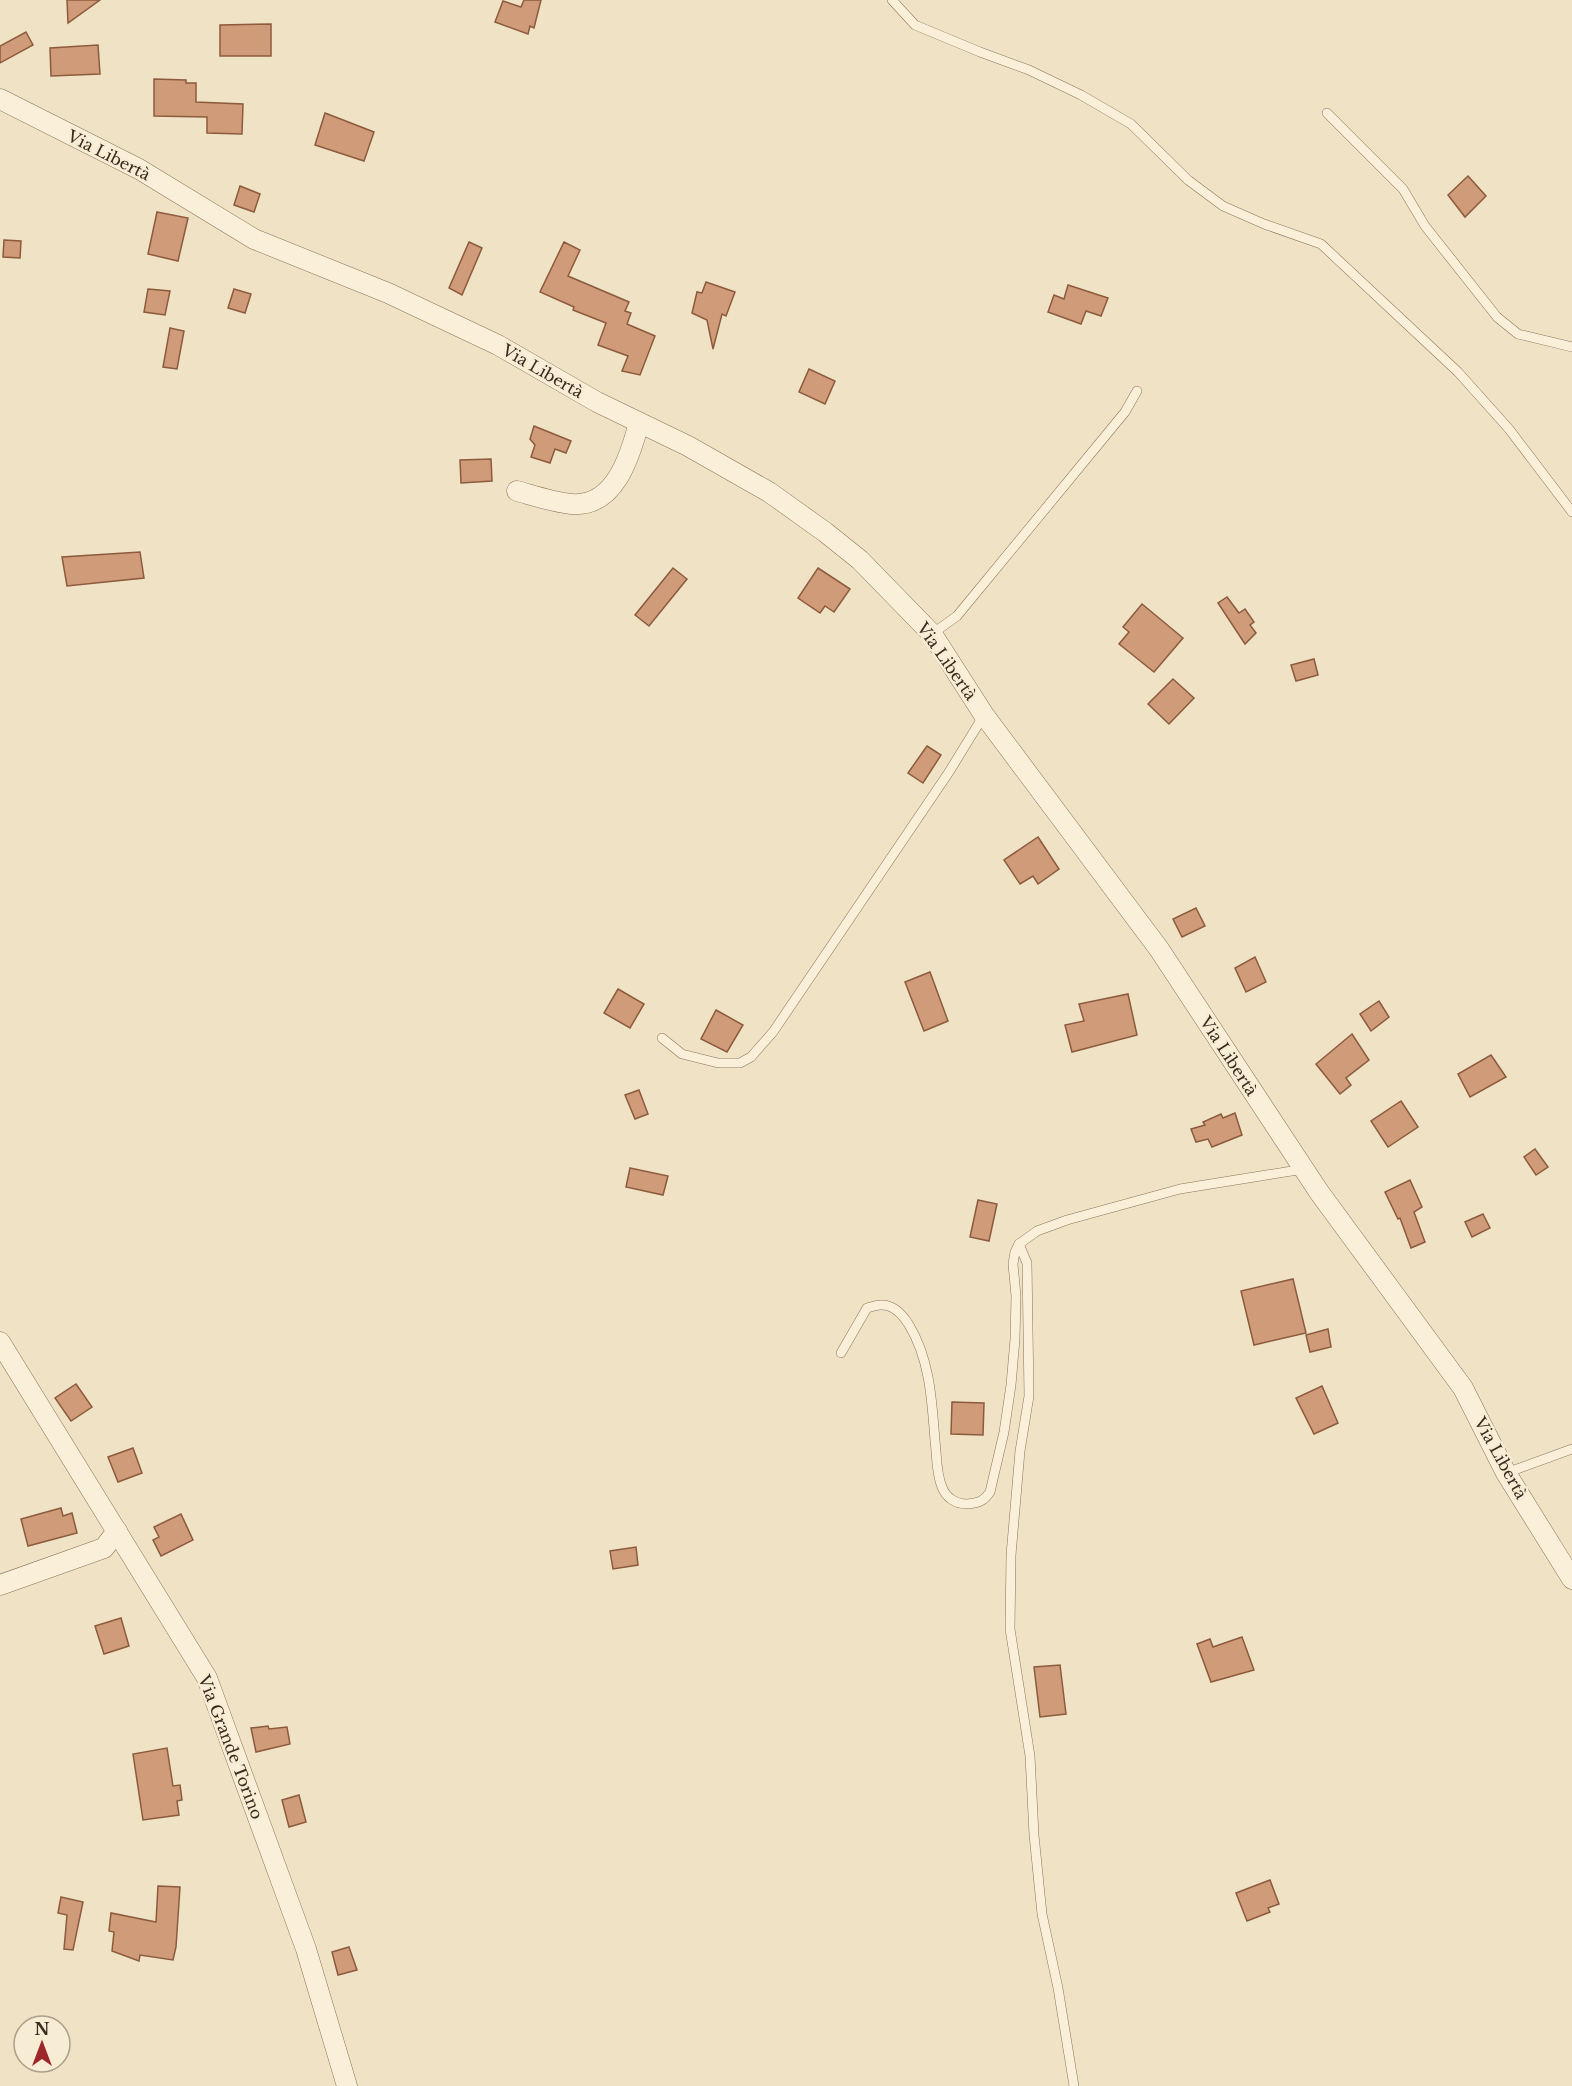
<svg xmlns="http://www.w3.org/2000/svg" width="1572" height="2086" font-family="'Libre Baskerville',serif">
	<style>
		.building { fill: #d09b78; stroke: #8c5b3e; stroke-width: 1.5 }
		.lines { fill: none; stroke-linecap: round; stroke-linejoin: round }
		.lane-casing { stroke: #8c7359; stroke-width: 10 }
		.street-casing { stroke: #8c7359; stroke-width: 21 }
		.lane { stroke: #faefd8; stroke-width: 9 }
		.street { stroke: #faefd8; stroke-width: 20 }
		.labels { text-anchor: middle; stroke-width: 5; stroke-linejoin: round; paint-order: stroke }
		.street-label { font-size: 16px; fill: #3b2b1e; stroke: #f7ecd4 }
	</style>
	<rect width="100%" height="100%" fill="#f0e2c4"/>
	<!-- building -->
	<g class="building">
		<path d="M67,0h33l-32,23z"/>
		<path d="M524,0h17l-7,28 -4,-2 -2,8 -33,-12 8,-21 18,6z"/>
		<path d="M271,24v32h-51v-31z"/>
		<path d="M26,32l7,13 -33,18v-17z"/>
		<path d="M98,45l2,29 -49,2 -1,-28z"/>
		<path d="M154,79l32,1v3h10v19l47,2 -1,30 -35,-1v-16l-53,-1z"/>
		<path d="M325,113l49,19 -10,29 -49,-16z"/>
		<path d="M1468,176l18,20 -21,21 -17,-22z"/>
		<path d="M240,186l20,8 -6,18 -20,-7z"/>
		<path d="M157,212l31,6 -10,43 -30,-7z"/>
		<path d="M4,240l17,1 -1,17 -17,-1z"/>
		<path d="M469,242l13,6 -20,47 -13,-7z"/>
		<path d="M564,242l16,8 -12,26 61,26 -4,9 6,2 -4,11 28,12 -15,39 -18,-4 6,-15 -30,-11 8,-22 -33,-13 1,-3 -34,-15z"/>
		<path d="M706,282l29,10 -9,24 -4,-2 -9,35 -6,-29 -15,-7 5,-21 5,1z"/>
		<path d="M1068,285l40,13 -7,18 -15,-5 -5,13 -33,-12 6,-17 10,4z"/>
		<path d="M148,289l22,2 -5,24 -21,-3z"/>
		<path d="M234,289l17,5 -6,19 -17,-5z"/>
		<path d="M170,328l14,3 -7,38 -14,-2z"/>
		<path d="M809,369l26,12 -10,23 -26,-12z"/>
		<path d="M534,426l37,15 -5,12 -11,-4 -5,14 -19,-6 4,-12 -5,-6z"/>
		<path d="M491,459l1,22 -31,2 -1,-23z"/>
		<path d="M140,552l4,26 -77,8 -5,-29z"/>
		<path d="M673,568l14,11 -38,47 -14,-11z"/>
		<path d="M818,568l32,21 -16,23 -9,-6 -5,7 -22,-15z"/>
		<path d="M1227,597l12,16 6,-4 9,13 -4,3 6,8 -11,11 -27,-41z"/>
		<path d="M1142,604l41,34 -29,34 -35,-28 10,-12 -6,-5z"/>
		<path d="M1314,659l4,16 -22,6 -5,-16z"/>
		<path d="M1173,679l21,19 -25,26 -21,-20z"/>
		<path d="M927,746l14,9 -18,28 -15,-10z"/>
		<path d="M1038,837l21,32 -21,15 -5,-8 -13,8 -16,-24z"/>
		<path d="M1196,908l9,18 -23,11 -9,-18z"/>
		<path d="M1255,957l11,25 -20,10 -11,-24z"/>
		<path d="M930,972l18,49 -24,10 -19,-49z"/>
		<path d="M618,989l26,15 -14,24 -26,-15z"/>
		<path d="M1128,994l9,41 -65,17 -7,-27 19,-4 -5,-17z"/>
		<path d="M1379,1001l10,16 -18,14 -11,-17z"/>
		<path d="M716,1010l27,15 -16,27 -26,-13z"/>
		<path d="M1352,1034l17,26 -23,18 5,7 -11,9 -24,-30z"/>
		<path d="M1491,1055l15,22 -36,20 -12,-23z"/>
		<path d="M639,1090l9,24 -13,5 -10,-24z"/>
		<path d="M1401,1101l17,26 -30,20 -17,-26z"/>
		<path d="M1235,1113l7,22 -30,12 -4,-8 -12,3 -5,-13 14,-4 -2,-3 18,-8 2,4z"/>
		<path d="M1535,1149l13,18 -12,8 -12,-18z"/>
		<path d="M630,1168l38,8 -5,19 -37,-8z"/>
		<path d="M1410,1180l12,27 -8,5 11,30 -14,6 -11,-30 -2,1 -13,-27z"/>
		<path d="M978,1200l19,4 -8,37 -19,-4z"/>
		<path d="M1483,1214l7,14 -18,9 -7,-15z"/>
		<path d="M1293,1279l13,54 -52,12 -13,-54z"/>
		<path d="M1328,1329l3,18 -21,5 -4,-17z"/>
		<path d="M76,1384l16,23 -21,14 -16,-23z"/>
		<path d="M1322,1386l16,37 -24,11 -18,-36z"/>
		<path d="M952,1402l32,1 -1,32 -32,-1z"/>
		<path d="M133,1448l9,25 -24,9 -10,-25z"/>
		<path d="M61,1508l2,8 9,-3 5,20 -49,13 -7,-27z"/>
		<path d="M181,1514l12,26 -32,16 -8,-16 6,-3 -5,-10z"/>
		<path d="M636,1547l2,18 -25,4 -3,-18z"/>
		<path d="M121,1618l8,28 -25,8 -9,-28z"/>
		<path d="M1242,1637l12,33 -43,12 -14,-38 13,-5 3,8z"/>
		<path d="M1060,1665l6,49 -26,3 -6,-50z"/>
		<path d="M268,1726l1,3 18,-2 3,17 -34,8 -5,-24z"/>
		<path d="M167,1748l6,38 7,-1 2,15 -5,1 2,14 -36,5 -10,-66z"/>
		<path d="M299,1795l7,27 -17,5 -7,-27z"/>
		<path d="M1270,1880l9,24 -11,4 2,4 -23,9 -11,-28z"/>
		<path d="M158,1886l22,1 -4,60 -3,13 -33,-5 -1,6 -27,-10 2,-19 -5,-1 2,-18 45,9z"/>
		<path d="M61,1897l22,5 -10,48 -9,-1 3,-34 -9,-2z"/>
		<path d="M349,1947l8,23 -19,5 -6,-23z"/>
	</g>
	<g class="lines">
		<!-- lane casing -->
		<g class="lane-casing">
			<g id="lane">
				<path d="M892,0l23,25 65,27 49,18 52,25 50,29 57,56 35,26 41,18 57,20 137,128 51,57 63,83"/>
				<path d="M1327,113l76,76 22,37 72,91 21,17 54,13"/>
				<path d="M932,634l25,-18 168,-204 12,-21"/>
				<path d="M662,1038l20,16 36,9h22l11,-6 22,-25 176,-260 35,-57"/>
				<path d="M1019,1244l8,19 2,133 -9,55 -9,104 -1,74 20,127 4,79 8,79 16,74 16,98"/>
				<path d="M841,1353l26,-45c4,-1 9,-3 13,-3 13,-1 23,10 29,20 21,34 23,77 26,116 2,15 1,32 7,46 4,11 14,17 25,17 12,-1 17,-3 23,-12l14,-60 7,-47 4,-46 1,-43 -3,-32 2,-12 4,-8 18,-13 30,-11 113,-31 124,-20"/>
				<path d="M1506,1473l66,-24"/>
			</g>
		</g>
		<!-- street casing -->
		<g class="street-casing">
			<g id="street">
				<path d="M0,99l139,70 115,70 134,54 110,52 99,57 91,44 81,46 56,40 35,28 72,74 52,81 175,234 160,243 144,196 43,85 66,106"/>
				<path d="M517,491c18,5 36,11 54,13 44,4 59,-48 68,-81"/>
				<path d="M0,1342l207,336 99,271 41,137"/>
				<path d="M0,1585l104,-37 13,-17"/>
			</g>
		</g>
		<!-- lane -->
		<use href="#lane" class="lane"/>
		<!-- street -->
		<use href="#street" class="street"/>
	</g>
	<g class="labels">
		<!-- street labels -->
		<g class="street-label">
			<text transform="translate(109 155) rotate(27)" y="6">Via Libertà</text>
			<text transform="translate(543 371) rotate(30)" y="6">Via Libertà</text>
			<text transform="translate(947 661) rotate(55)" y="6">Via Libertà</text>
			<text transform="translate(1229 1056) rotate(57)" y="6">Via Libertà</text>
			<text transform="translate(1501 1458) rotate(61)" y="6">Via Libertà</text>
			<text transform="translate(231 1747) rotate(69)" y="6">Via Grande Torino</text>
		</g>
	</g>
	<!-- north arrow -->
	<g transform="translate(42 2044)"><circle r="28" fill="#f7ecd4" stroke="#ac9f8b" stroke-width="1.5"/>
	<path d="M0-4.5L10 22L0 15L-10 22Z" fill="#9d272a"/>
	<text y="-9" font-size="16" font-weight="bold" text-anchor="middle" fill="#3b2b1e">N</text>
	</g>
</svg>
